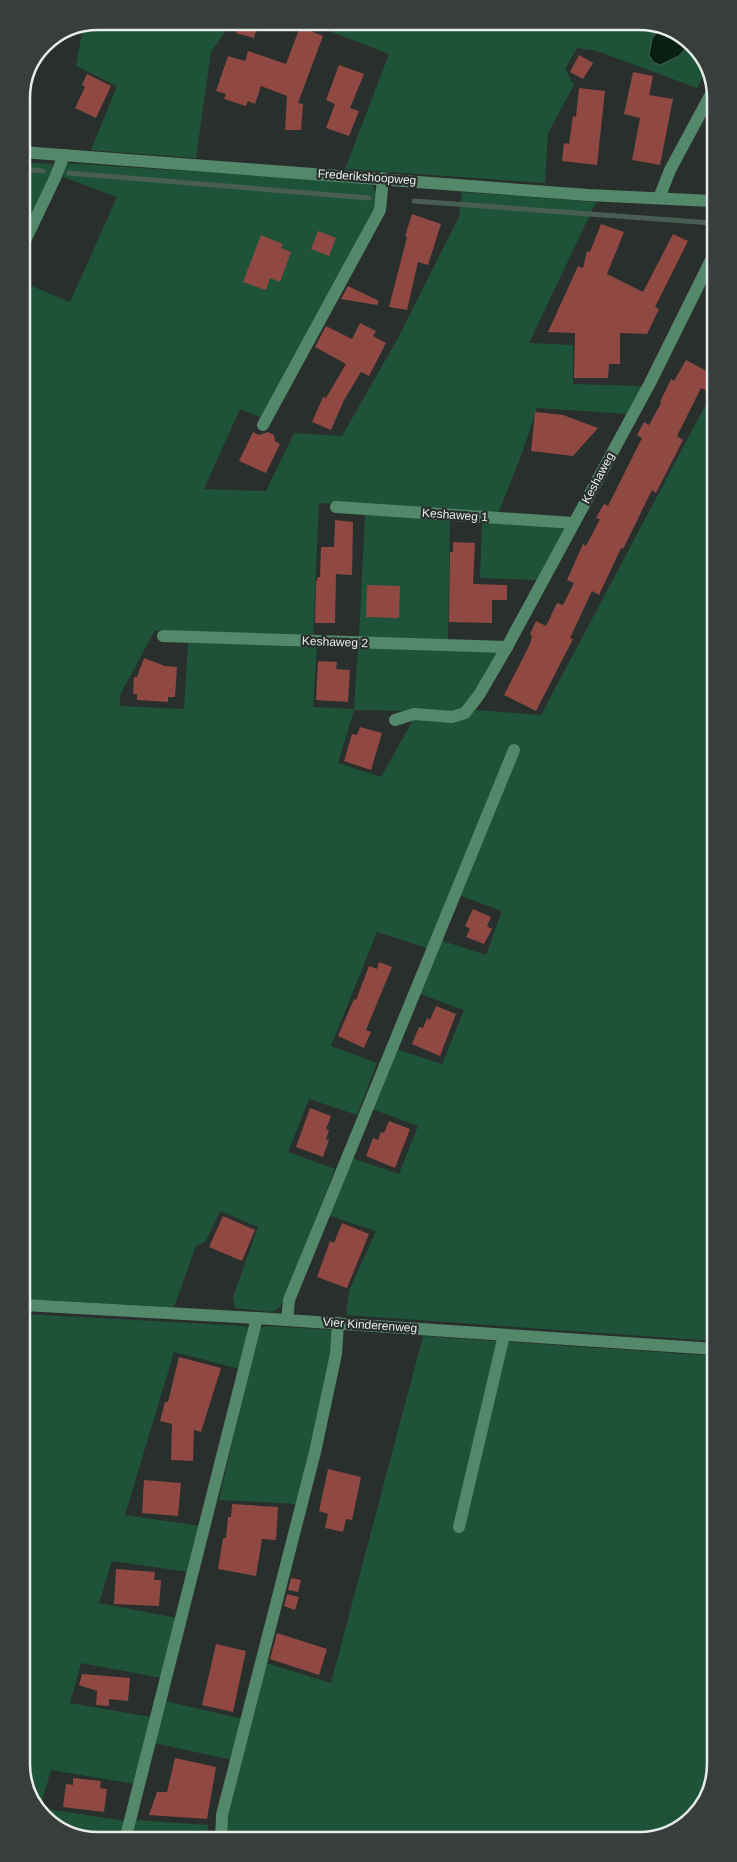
<svg xmlns="http://www.w3.org/2000/svg" width="737" height="1862" font-family="Helvetica,sans-serif">
	<style>
		.green { fill: #1f5339 }
		.water { fill: #072013; stroke: #4a5d53 }
		.lines { fill: none; stroke-linecap: round; stroke-linejoin: round }
		.stream { stroke: #4a5d53; stroke-width: 5 }
		.building { fill: #904843 }
		.minor { stroke: #54886b; stroke-width: 12 }
		.labels { text-anchor: middle; stroke-width: 4.5; stroke-linejoin: round; paint-order: stroke }
		.street-label { font-size: 12px; fill: #e7ebe9; stroke: #292f2c }
		.rim { fill: none; stroke: #e7ebe9; stroke-width: 2.5 }
	</style>
	<rect width="100%" height="100%" fill="#292f2c"/>
	<!-- green -->
	<g class="green">
		<path d="M98,21h135l-22,31 -15,106 -105,-8 26,-64 -41,-20 7,-39z"/>
		<path d="M311,21h334l41,16 22,31 -11,20 -100,-37 -20,-3 -12,21 9,16 -26,48 -3,50 -200,-14 44,-115 -78,-30z"/>
		<path d="M22,162l30,2 -1,15 -29,60z"/>
		<path d="M65,163l304,20c9,6 7,12 7,22l-113,213 -23,-9 -36,80 62,2 28,-58 48,3 56,-98 61,-121 3,-25 134,10 -67,141 44,2v39l70,2 -15,28 -91,-6 -16,48 -23,58 -179,-11 -6,133 -158,-6 -35,65v11l64,3 4,-66 129,4 -4,60 41,2 4,-61 142,3 -34,57 -7,4 -105,-2 -16,53 43,14 33,-59 36,4 16,-3 10,-9 65,5 172,-324 2,950 -369,-26 3,-24 27,-60 -46,-15 22,-58 47,16 19,-48 -46,-17 24,-60 46,15 22,-54 -44,-16 20,-54 46,15 16,-44 -41,-15 59,-148 -8,-4 -85,204 -50,-16 -46,114 46,17 -20,52 -48,-16 -21,53 47,17 -52,133 -5,7 -7,3 -36,-4 -2,-11 25,-70 -38,-16 -14,30 -10,5 -22,61 -150,-8 -2,-1017 48,20 47,-105 -54,-20z"/>
		<path d="M365,515l85,4 -2,123 -89,-4z"/>
		<path d="M482,523l84,3 -29,54 -57,-2z"/>
		<path d="M24,1314l222,12 4,6 -10,37 -66,-17 -49,163 76,11 -12,46 -77,-11 -13,42 78,15 -16,60 -80,-15 -11,40 81,14 -16,67 -84,-14 -11,38 86,13 -5,19 -29,1 -41,-16 -26,-36z"/>
		<path d="M269,1326l63,4 1,23 -35,151 -79,-4 39,-169 4,-4z"/>
		<path d="M423,1336l292,20 1,409 -16,46 -36,26 -437,3 -1,-20 40,-157 65,20z"/>
		<path d="M165,1701l78,18 -11,41 -78,-17z"/>
		<path d="M135,1820l73,5 -1,15h-76z"/>
	</g>
	<!-- water -->
	<path class="water" d="M660,27l26,10 4,6 -11,13 -19,9 -7,-3 -4,-7 3,-16z"/>
	<g class="lines">
		<!-- stream -->
		<g class="stream">
			<path d="M22,169l21,2"/>
			<path d="M69,173l300,25"/>
			<path d="M414,201l298,22"/>
		</g>
	</g>
	<!-- building -->
	<g class="building">
		<path d="M239,21h20l-5,17 -18,-5z"/>
		<path d="M300,27l23,9 -25,67 5,1 -2,26h-16l2,-34 -26,-10 -6,18 -7,-3 -2,5 -22,-7 2,-5 -10,-3 12,-35 17,5 3,-10 38,13z"/>
		<path d="M579,55l14,8 -10,16 -13,-7z"/>
		<path d="M339,65l25,9 -14,34 9,3 -10,25 -23,-8 9,-24 -9,-4z"/>
		<path d="M633,72l20,4 -4,19 24,4 -13,66 -28,-5 8,-42 -16,-4z"/>
		<path d="M87,74l24,12 -15,32 -21,-10 10,-21 -3,-2z"/>
		<path d="M579,88l26,3 -8,74 -35,-4 2,-18 5,1 4,-28 3,1z"/>
		<path d="M412,214l29,10 -13,41 -10,-3 -11,48 -18,-3 18,-70 -2,-1z"/>
		<path d="M601,224l23,8 -17,42 36,18 30,-58 15,7 -33,66 4,2 -12,25 -27,-1v31h-11l-1,14h-34l1,-45 -27,-1 30,-66 5,2 4,-17 3,1z"/>
		<path d="M318,231l18,7 -7,18 -18,-7z"/>
		<path d="M261,235l22,9 -2,4 10,4 -11,30 -10,-4 -4,12 -23,-8z"/>
		<path d="M348,286l31,15 -2,4 -36,-6z"/>
		<path d="M360,323l16,8 -3,5 13,7 -17,33 -8,-4 -17,28 -13,30 -19,-8 11,-25 3,1 20,-34 -31,-17 11,-21 26,13z"/>
		<path d="M686,360l26,14 1,11 -4,7 -8,-4 -24,48 6,4 -27,53 -4,-3 -29,59 -2,-1 -22,47 -7,-4 -22,47 3,1 -37,72 -32,-16 26,-51 2,-8 -2,-2 6,-13 10,5 11,-23 6,2 11,-22 -7,-3 16,-36 3,2 14,-27 -4,-1 8,-14 4,2 34,-68 -5,-3 7,-13 5,3 12,-22 -1,-1 11,-23 3,2z"/>
		<path d="M535,412l28,3 35,13 -25,28 -42,-5z"/>
		<path d="M253,432l6,3 9,-3 6,3 1,6 5,3 -14,29 -27,-12z"/>
		<path d="M335,520l18,2 -1,53 -16,-1 -1,49h-20l1,-41 2,-5h2l1,-30h13z"/>
		<path d="M453,542l22,1 -2,41 34,1v15h-15v23l-43,-1 1,-70h3z"/>
		<path d="M367,585l33,1 -1,32 -33,-1z"/>
		<path d="M144,658l21,8 12,1 -2,30h-7v5l-31,-2v-6h-4l1,-17h3z"/>
		<path d="M318,661l19,1 -1,7 14,1 -2,32 -32,-2z"/>
		<path d="M360,727l22,6 -11,37 -27,-9 8,-27 5,1z"/>
		<path d="M473,909l18,8 -4,9 5,3 -8,15 -18,-7 4,-8 -5,-3z"/>
		<path d="M379,962l13,5 -26,63 5,2 -7,16 -26,-12 16,-37 2,1 13,-34 8,3z"/>
		<path d="M436,1006l20,8 -16,42 -28,-12 7,-17 4,1 4,-10 3,2z"/>
		<path d="M310,1108l21,8 -5,13 3,1 -3,9 3,1 -6,17 -27,-10z"/>
		<path d="M389,1121l21,8 -15,39 -29,-12 7,-18 5,2 3,-8 3,1z"/>
		<path d="M223,1216l32,14 -13,31 -33,-14z"/>
		<path d="M342,1223l27,11 -22,54 -30,-11 13,-36 4,2z"/>
		<path d="M179,1357l42,11 -20,64 -7,-2 -1,31 -22,-1 1,-36 -12,-3 5,-19h3z"/>
		<path d="M328,1469l33,8 -9,43 -6,-1 -3,13 -18,-4 3,-14 -9,-3z"/>
		<path d="M144,1480l37,3 -3,33 -36,-3z"/>
		<path d="M232,1504l46,3 -2,33 -14,-1 -6,37 -38,-7 5,-31h3l2,-21h3z"/>
		<path d="M116,1569l39,3 -1,8h7l-2,26 -45,-2z"/>
		<path d="M291,1578l10,2 -3,12 -10,-2z"/>
		<path d="M287,1594l12,3 -4,13 -11,-4z"/>
		<path d="M277,1633l50,16 -8,26 -49,-16z"/>
		<path d="M216,1644l30,7 -13,61 -31,-7z"/>
		<path d="M82,1674l48,4 -2,23 -19,-2v7l-13,-1 1,-14 -18,-6z"/>
		<path d="M175,1758l41,9 -9,52 -58,-4 8,-23h10z"/>
		<path d="M73,1778l28,3 -1,7 7,1 -3,23 -41,-5 3,-23 7,1z"/>
	</g>
	<g class="lines">
		<!-- minor -->
		<g class="minor">
			<path d="M22,152l566,43 124,6"/>
			<path d="M659,198l11,-28 42,-78"/>
			<path d="M22,247l33,-69 9,-23"/>
			<path d="M263,425l117,-215 3,-32"/>
			<path d="M336,507l238,16"/>
			<path d="M163,636l344,11"/>
			<path d="M395,720l19,-6 38,3 13,-4 14,-18 28,-48 143,-264 62,-125"/>
			<path d="M24,1305l233,13 458,31"/>
			<path d="M287,1320l2,-20 225,-550"/>
			<path d="M459,1527l45,-192"/>
			<path d="M125,1840l132,-522"/>
			<path d="M221,1840l1,-25 93,-363 21,-98 2,-31"/>
		</g>
	</g>
	<g class="labels">
		<!-- street labels -->
		<g class="street-label">
			<text transform="translate(367 177) rotate(4)" y="4">Frederikshoopweg</text>
			<text transform="translate(598 478) rotate(-62)" y="4">Keshaweg</text>
			<text transform="translate(455 515) rotate(4)" y="4">Keshaweg 1</text>
			<text transform="translate(335 642) rotate(2)" y="4">Keshaweg 2</text>
			<text transform="translate(370 1325) rotate(4)" y="4">Vier Kinderenweg</text>
		</g>
	</g>
	<!-- crop -->
	<path d="M0 0H737V1862H0ZM98 30H639A68 68 0 0 1 707 98V1764A68 68 0 0 1 639 1832H98A68 68 0 0 1 30 1764V98A68 68 0 0 1 98 30Z" fill="#383e3b" fill-rule="evenodd"/>
	<path class="rim" d="M98 30H639A68 68 0 0 1 707 98V1764A68 68 0 0 1 639 1832H98A68 68 0 0 1 30 1764V98A68 68 0 0 1 98 30Z"/>
</svg>
